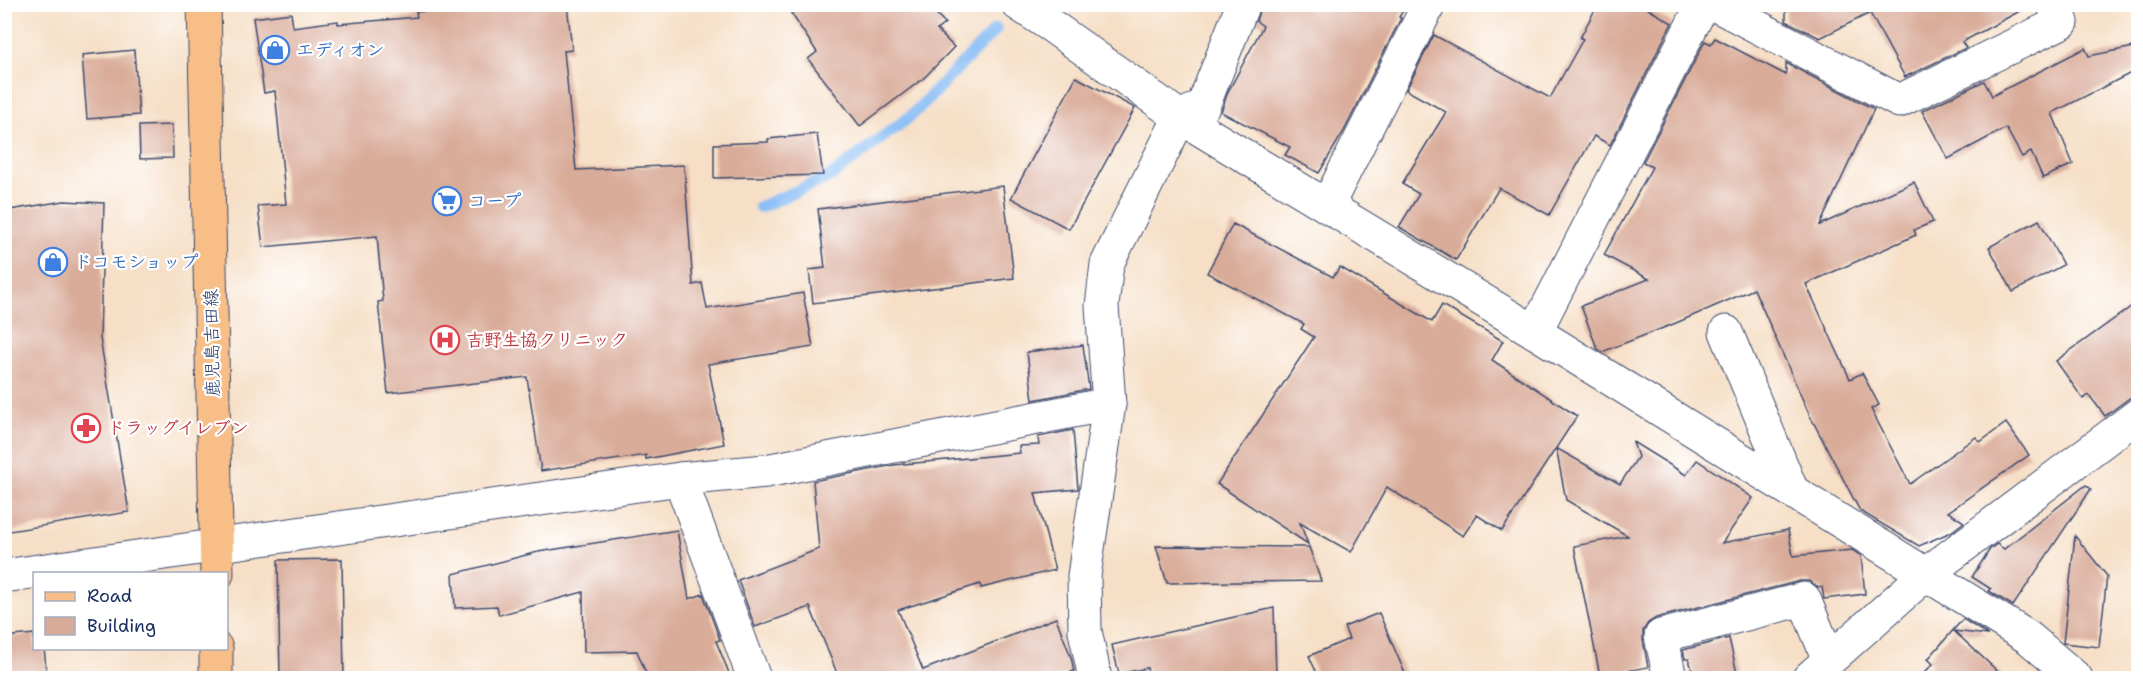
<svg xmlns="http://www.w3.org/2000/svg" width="2143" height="683" font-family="'Shantell Sans','Klee One',sans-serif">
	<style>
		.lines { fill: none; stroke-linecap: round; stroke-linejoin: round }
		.stream { stroke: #84bbf4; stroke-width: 12 }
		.building { fill: #d9ab99 }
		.street-casing { stroke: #3c496e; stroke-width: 35 }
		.primary-casing { stroke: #3c496e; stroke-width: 35 }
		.street { stroke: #fff; stroke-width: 33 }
		.primary { stroke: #f7be87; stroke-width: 33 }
		.labels { text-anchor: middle; stroke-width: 4.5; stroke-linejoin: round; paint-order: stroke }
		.shop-label { font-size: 18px; font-weight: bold; fill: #366cbe; stroke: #fff; text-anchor: start }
		.health-label { font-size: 18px; font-weight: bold; fill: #be3a42; stroke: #fff; text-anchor: start }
		.street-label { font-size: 18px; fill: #1b2f5e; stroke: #fff }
	</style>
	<rect width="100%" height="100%" fill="#fff"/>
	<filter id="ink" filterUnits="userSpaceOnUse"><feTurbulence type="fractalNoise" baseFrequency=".0167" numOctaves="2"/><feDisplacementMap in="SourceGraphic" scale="12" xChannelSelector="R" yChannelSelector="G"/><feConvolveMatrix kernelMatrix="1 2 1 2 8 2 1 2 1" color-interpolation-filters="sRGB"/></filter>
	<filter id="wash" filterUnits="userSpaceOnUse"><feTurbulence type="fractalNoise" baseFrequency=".008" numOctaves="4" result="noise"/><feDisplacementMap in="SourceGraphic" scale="24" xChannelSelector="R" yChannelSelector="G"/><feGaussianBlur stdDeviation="1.35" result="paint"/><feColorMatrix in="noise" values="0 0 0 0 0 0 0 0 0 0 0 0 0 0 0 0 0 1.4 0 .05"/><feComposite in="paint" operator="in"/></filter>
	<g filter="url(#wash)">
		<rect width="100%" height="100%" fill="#f6dfc6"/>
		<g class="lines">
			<!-- stream -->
			<path class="stream" d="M760,207l71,-31 81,-61 84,-86"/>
		</g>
		<g id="blocks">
			<!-- building -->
			<g class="building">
				<path d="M503,4h64l5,46 -8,1 12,119 108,-5 9,120 9,-2 5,26 96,-16 10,54 -105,17 16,80 -78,15v-4l-105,16 -14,-94 -139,16 -10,-91 5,-1 -6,-65 -114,11 -5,-41 28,-2 -11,-113 -11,2 -11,-75 38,-5 2,14 45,-6v3l79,-7 -1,-5z"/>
				<path d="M785,4h142l18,19 -8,7 17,17 -30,31 -64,48 -52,-67 9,-7z"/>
				<path d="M1261,4h146l-8,13 2,1 -57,113 -25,42 -34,-18 5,-8 -69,-35 7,-20 35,-66 -7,-5z"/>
				<path d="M1598,4h42l32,19 -62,122 -16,-9 -45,79 -50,-27 -43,72 -57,-33 20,-33 -17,-10 44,-72 -40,-22 28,-55 116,63 33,-59 -3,-1z"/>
				<path d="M1786,4h247l-71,38 4,6 -61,29 -35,-64 -50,25 -34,-17z"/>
				<path d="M1715,38l71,37v-12l88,46 -54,116 94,-43 19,40 -19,8 2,5 -110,49 44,95 12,-6 17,32 -8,4 39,75 66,-47 4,5 26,-19 23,32 -81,57 16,10 -13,10 -32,14 -59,-35 -51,-97 -55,-125 -78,34 -74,29 -5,-4 -16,-42 68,-27 -45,-24 48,-88 -9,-5 62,-121 6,3z"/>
				<path d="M2139,46v23l-87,44 21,51 -30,14 -12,-26 -9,5 -16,-29 -58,31 -26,-48 62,-30 8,15 93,-48 4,8z"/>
				<path d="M134,50l5,65 -52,4 -5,-64z"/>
				<path d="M1076,77l59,31 -66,121 -58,-31z"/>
				<path d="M172,125l1,33 -33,1 -1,-33z"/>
				<path d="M817,134l6,41 -109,3v-34l54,-2v-3z"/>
				<path d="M1003,186l11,92 -201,25 -4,-33 16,-2 -7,-59z"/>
				<path d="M64,201l40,2 -4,135 29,174 -119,19 -6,-34v-286z"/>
				<path d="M2039,220l24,45 -50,27 -24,-45z"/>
				<path d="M1233,224l100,53 7,-10 92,55 10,-17 61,36 -11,19 85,56 -21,32 64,36 18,-27 -5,-15 53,33 11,-15 56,38 -31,45 66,-13 5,26 59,-6 9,6 4,38 -41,5 -2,-12h-4l-9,-6h-9l-144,37 -8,5 -5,8v9l5,27 -48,9 -26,-130 54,-10 -62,-36 -10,-52 -54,83 -25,-16 -14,21 -76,-49 -36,65 -51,-29 8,21 -91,-60 97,-147 -13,-8 3,-5 -97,-51z"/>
				<path d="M2139,301v90l-34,25 -16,-21 -6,4 -27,-38z"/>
				<path d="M1083,345l6,44 -56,11 -6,-48z"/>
				<path d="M1073,430l5,59 -43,4 20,77 -74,18 -1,-4 -82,26 25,60 133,-52 15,39 3,14 -20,7h-215l-29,-71 -55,20 -17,-47 81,-31 -6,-68 81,-16 126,-12 -1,-7 20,-1 -1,-8z"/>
				<path d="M2086,485l5,4 -78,117 -24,-15 2,-2 -19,-12 18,-28 7,-5 7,5z"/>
				<path d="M677,530l12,69 14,-5 17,46 -4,1 15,37h-83l-11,-27 -53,1 -1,-60 -84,23 -2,-9 -42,2 -2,-34 85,-22z"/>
				<path d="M2075,536l32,40 -8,71 -36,-4z"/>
				<path d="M1156,546l153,1 12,34 -154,2z"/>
				<path d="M342,559l2,119h-64l-2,-118z"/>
				<path d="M1274,608l2,68 -127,2 -2,-10 -28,6 -7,-29z"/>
				<path d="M1379,613l28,65h-88l-10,-22 40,-17 -5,-12z"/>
				<path d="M1963,619l25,16 -34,-4 51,47h-86l14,-14 -5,-5z"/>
				<path d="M34,634v14h10l3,30h-43v-41z"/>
				<path d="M1729,638l9,40h-44l-5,-19h-4l-2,-9z"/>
			</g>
		</g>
	</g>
	<g filter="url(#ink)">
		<use href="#blocks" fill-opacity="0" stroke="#3c496e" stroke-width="1.5"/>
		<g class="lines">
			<!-- street casing -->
			<g class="street-casing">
				<g id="street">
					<path d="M1018,4l35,23 127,90 355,215 494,306 47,40"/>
					<path d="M1714,4l185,97 163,-79 -9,-18"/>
					<path d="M1327,206l102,-202"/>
					<path d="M1535,332l168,-328"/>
					<path d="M1726,332l66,159"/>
					<path d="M680,479l74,199"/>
					<path d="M4,576l676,-97 86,-8 343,-67"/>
					<path d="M1095,678l-10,-47 -1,-55 25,-172 -7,-98 5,-42 73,-147 23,-11 40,-102"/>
					<path d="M1670,678l-9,-42 143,-37 25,61"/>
					<path d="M1809,678l117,-104 212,-159"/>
				</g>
			</g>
			<!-- primary casing -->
			<g class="primary-casing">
				<g id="primary">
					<path d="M204,4l13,570"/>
					<path d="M216,678v-30"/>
				</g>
			</g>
			<!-- street -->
			<use href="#street" class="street"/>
			<!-- primary -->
			<use href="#primary" class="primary"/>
		</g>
	</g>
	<!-- icons -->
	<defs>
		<g id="shop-ring" transform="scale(1.5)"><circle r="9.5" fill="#fff" stroke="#3f7fe0" stroke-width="1.5"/><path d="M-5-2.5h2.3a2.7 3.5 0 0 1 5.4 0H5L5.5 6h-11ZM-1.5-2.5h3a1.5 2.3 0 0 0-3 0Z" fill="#3f7fe0"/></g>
		<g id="supermarket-ring" transform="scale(1.5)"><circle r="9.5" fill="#fff" stroke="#3f7fe0" stroke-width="1.5"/><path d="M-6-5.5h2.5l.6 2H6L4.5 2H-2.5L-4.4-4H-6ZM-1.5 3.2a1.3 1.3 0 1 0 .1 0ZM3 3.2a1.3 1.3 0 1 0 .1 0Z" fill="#3f7fe0"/></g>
		<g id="hospital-ring" transform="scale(1.5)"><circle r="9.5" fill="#fff" stroke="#e0444e" stroke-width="1.5"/><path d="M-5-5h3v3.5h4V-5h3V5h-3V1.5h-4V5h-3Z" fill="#e0444e"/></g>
		<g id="pharmacy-ring" transform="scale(1.5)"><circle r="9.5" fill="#fff" stroke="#e0444e" stroke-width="1.5"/><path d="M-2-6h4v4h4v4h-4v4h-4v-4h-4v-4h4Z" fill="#e0444e"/></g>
	</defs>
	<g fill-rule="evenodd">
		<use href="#shop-ring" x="275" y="50"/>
		<use href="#supermarket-ring" x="447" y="201"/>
		<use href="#shop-ring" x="53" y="262"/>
		<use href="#hospital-ring" x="445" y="340"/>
		<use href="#pharmacy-ring" x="86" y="428"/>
	</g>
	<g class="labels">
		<!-- shop labels -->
		<g class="shop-label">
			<text x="296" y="56">エディオン</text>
			<text x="468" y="207">コープ</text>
			<text x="74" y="268">ドコモショップ</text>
		</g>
		<!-- health labels -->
		<g class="health-label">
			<text x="466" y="346">吉野生協クリニック</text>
			<text x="107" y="434">ドラッグイレブン</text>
		</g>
		<!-- street labels -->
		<g class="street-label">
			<text transform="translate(212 343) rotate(-91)" y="6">鹿児島吉田線</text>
		</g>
	</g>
	<!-- margin -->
	<rect width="2143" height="683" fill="none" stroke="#fff" stroke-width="24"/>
	<!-- legend -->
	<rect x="33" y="572" width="195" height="78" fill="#ffffff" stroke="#a4acbf" stroke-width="1.5"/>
	<rect x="45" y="592" width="30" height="9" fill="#f7be87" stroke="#a4acbf" stroke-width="1.5"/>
	<text x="87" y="602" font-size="18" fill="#1b2f5e">Road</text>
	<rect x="45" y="617" width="30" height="18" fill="#d9ab99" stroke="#a4acbf" stroke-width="1.5"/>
	<text x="87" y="632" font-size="18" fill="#1b2f5e">Building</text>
</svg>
